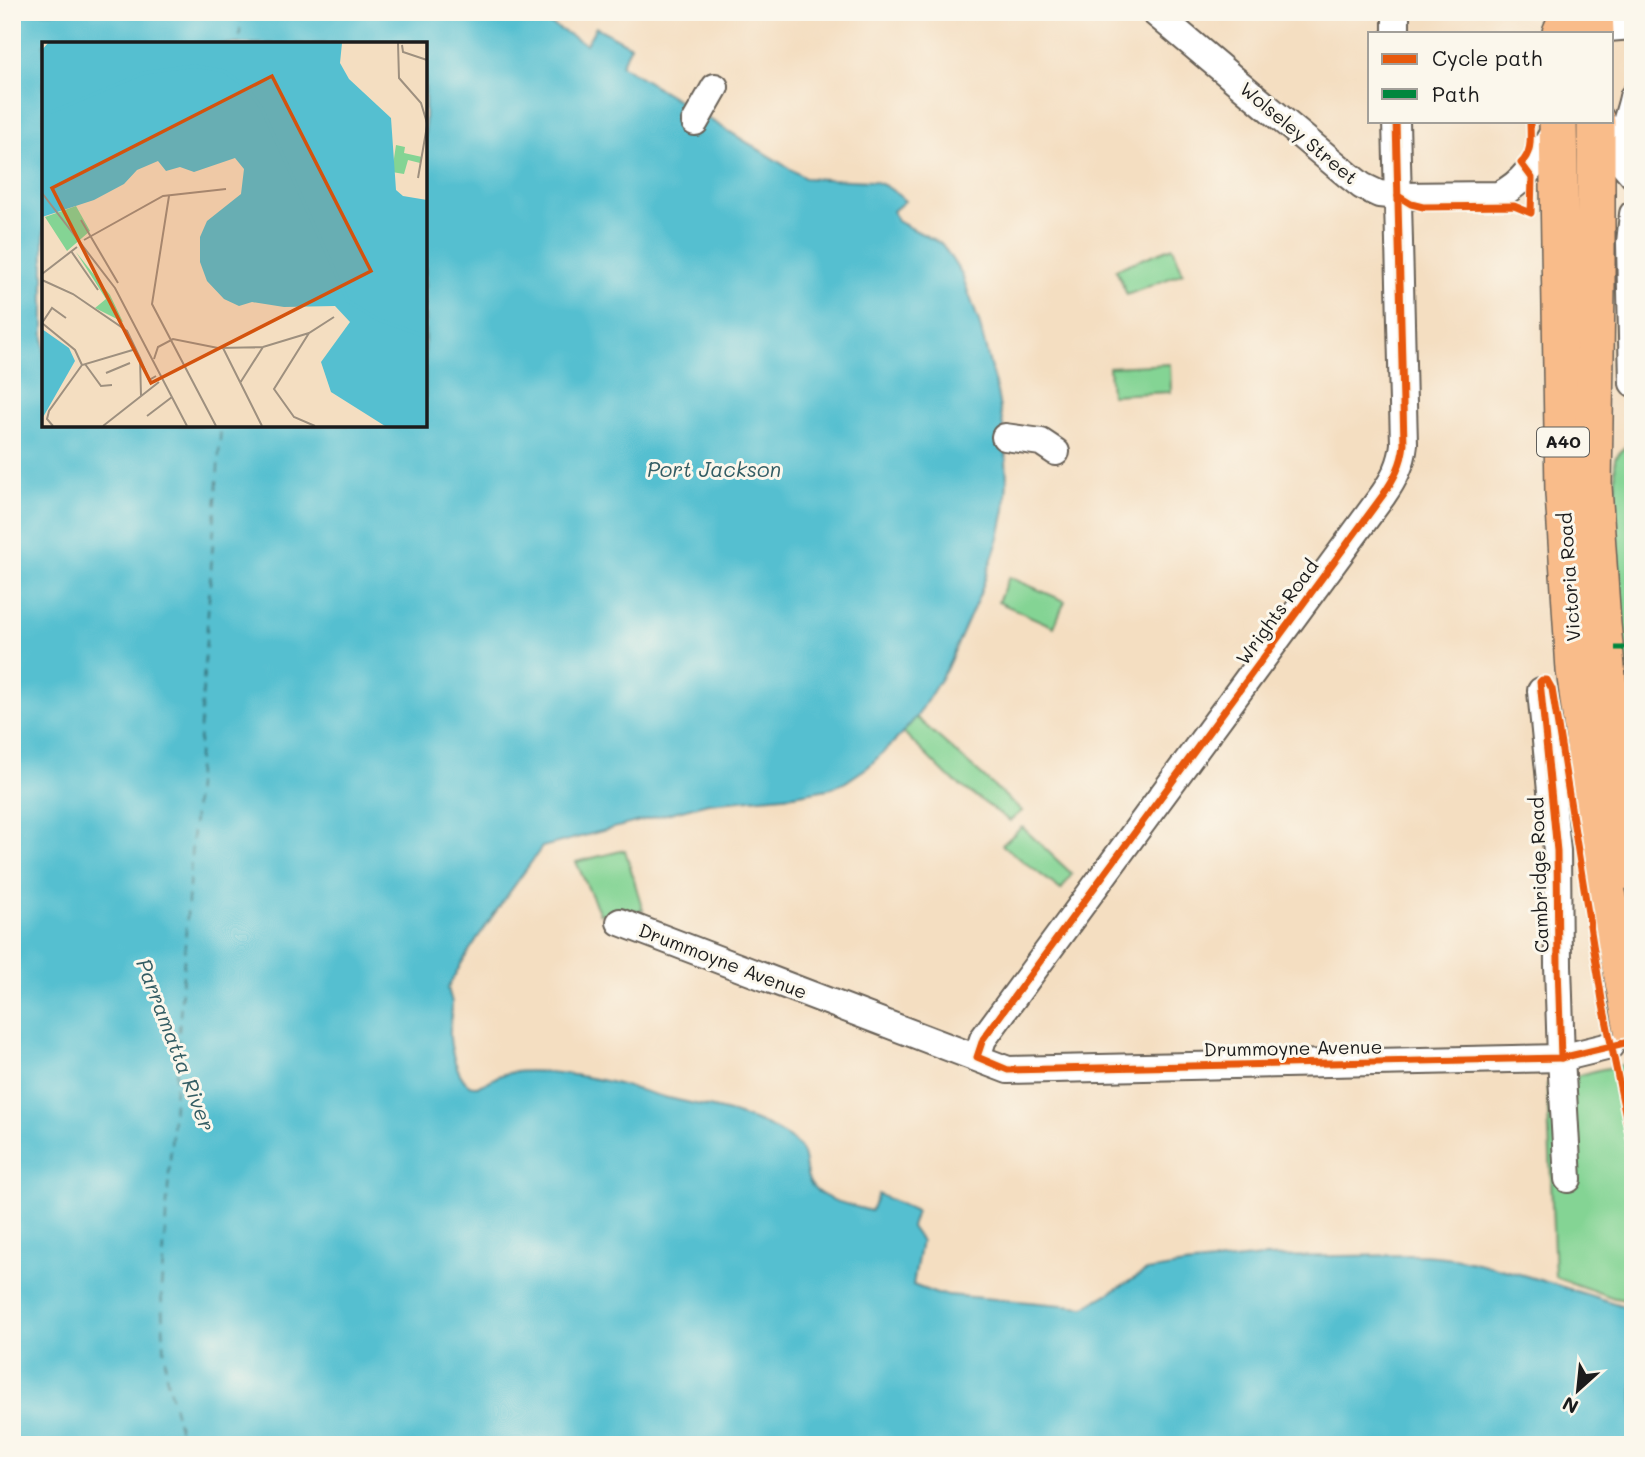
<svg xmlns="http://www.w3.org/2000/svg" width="1645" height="1457" font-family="Mali,sans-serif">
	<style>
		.green { fill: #84d494; stroke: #507858; stroke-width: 2 }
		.water { fill: #55bfd0; stroke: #386e76; stroke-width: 2; fill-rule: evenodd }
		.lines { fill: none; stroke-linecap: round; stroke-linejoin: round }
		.ferry { stroke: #335d64; stroke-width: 2; stroke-dasharray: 9 7; stroke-linecap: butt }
		.minor-casing { stroke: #686056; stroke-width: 30 }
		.highway-casing { stroke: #686056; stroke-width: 40 }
		.minor { stroke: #fff; stroke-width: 26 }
		.highway { stroke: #f9bc8a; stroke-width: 37 }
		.quiet { stroke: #00873e; stroke-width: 5; stroke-dasharray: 10 5; stroke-linecap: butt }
		.cycleway-casing { stroke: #fbf7ec; stroke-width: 11 }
		.cycleway { stroke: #e8590c; stroke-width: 7 }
		.labels { text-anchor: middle; stroke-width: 6; stroke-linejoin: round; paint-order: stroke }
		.shield { fill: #fbf7ec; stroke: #5f5e5a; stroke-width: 2 }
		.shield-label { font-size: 18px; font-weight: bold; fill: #1c1c1c }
		.street-label { font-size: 19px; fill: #1c1c1c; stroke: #fbf7ec }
		.water-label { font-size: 21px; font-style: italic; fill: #335d64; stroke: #fbf7ec }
		.inset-river { fill: none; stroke: #55bfd0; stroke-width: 3.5 }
		.inset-road { fill: none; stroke: #9e907f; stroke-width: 2 }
		.view { fill: #d4530e; fill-opacity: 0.15; stroke: #d4530e; stroke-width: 3.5 }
		.inset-edge { fill: none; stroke: #1c1c1c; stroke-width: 3.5 }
	</style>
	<rect width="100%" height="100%" fill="#fbf7ec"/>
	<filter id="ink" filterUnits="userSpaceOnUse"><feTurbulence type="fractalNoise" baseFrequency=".0143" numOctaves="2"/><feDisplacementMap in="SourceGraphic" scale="14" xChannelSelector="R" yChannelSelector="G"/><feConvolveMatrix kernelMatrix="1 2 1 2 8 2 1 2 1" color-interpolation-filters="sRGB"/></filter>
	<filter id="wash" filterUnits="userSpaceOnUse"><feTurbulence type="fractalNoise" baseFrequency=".00686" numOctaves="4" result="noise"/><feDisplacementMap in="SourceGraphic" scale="28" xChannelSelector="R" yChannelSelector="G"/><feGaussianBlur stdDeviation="1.57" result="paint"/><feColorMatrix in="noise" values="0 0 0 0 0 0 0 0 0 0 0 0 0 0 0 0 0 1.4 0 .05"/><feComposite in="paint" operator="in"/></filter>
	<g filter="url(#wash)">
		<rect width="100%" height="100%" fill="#f4dec1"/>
		<!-- green -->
		<g class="green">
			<path d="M1173,247l10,26 -56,22 -11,-26z"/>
			<path d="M1170,364l1,28 -60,3 -2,-28z"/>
			<path d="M1627,445l6,6v282c-13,-91 -16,-183 -18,-275z"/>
			<path d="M1009,577l56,24 -11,26 -56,-25z"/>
			<path d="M908,710l114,101 -12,10 -63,-45 -49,-49z"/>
			<path d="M1022,827l50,47 -11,16 -59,-45z"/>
			<path d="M625,850l18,60 -43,4 -24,-52z"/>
			<path d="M1633,1063v238l-19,-3 -59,-21 -8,-193 51,-14z"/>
		</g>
		<!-- water -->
		<path class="water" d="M12,12h517l57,32 10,-17 35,19 -10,19 184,113 67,3c14,3 23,11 33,20l-12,10 4,10 45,23 20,31 17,47 18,70 8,45 2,44 -2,29 -6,28 -19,56 -34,76 -28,45 -17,20 -33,32 -24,16 -16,6 -34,6 -86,8 -166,44c-31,45 -70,93 -94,141 1,5 3,10 4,15 0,9 -2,18 -2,27 -1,14 6,45 18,54 10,7 24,-6 33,-9 23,-9 76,0 100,5 23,5 44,12 67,18 41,9 84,16 120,39 26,17 11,34 25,50 11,14 42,19 58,24l7,-17 38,17 -5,16 10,14 -8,44 24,9 148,13 62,-36 37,-6 78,-8 150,-2c42,0 71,9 111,20 37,11 73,22 110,34v136h-1621zM44,44h381v381h-381z"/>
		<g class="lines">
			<!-- ferry -->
			<g class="ferry">
				<path d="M240,12v32"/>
				<path d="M183,1445l-17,-70 -5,-85 60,-865"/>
			</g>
		</g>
	</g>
	<g filter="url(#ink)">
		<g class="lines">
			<!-- minor casing -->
			<g class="minor-casing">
				<g id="minor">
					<path d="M1154,12l194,163 14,11 17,8 19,2 100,-1c29,-12 44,-44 60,-70"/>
					<path d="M1396,12v21"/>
					<path d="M1595,29l38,-3"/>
					<path d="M1633,97c-3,16 -17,50 -11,64 2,5 8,10 11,14"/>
					<path d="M695,122l20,-35"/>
					<path d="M1633,214l-3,29 3,140"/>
					<path d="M1005,437l36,5 15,10"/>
					<path d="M1541,691l16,160 1,114 3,93 7,121"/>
					<path d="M620,922l388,148 553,-12 49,-12"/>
					<path d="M977,1057l6,-18 400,-544c11,-16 19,-31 21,-51l-8,-323"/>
				</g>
			</g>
			<!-- highway casing -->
			<g class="highway-casing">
				<g id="highway">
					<path d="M1594,12l1,21"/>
					<path d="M1561,33l9,-21"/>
					<path d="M1558,121l6,372 11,177 26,191 32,168"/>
					<path d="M1596,121v167l-3,199 9,137 8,86 10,85 13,77"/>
				</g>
			</g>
			<!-- minor -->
			<use href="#minor" class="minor"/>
			<!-- highway -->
			<use href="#highway" class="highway"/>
			<!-- quiet -->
			<path class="quiet" d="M1615,648h8l10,6"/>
			<!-- cycleway casing -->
			<g class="cycleway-casing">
				<g id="cycleway">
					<path d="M1396,121l8,323c-2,20 -10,35 -21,51l-400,544 -6,18 31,13 553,-12 72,-17"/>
					<path d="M1398,196l13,8 12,3 91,-1 17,7 1,-35 -11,-15c12,-11 9,-27 9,-42"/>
					<path d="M1561,1058l-3,-93 -1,-114 -16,-160 -1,-9 2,-2h5l5,9 50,311 31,150"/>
				</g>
			</g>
			<!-- cycleway -->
			<use href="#cycleway" class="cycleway"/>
		</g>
	</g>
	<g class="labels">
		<!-- shield labels -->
		<rect class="shield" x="1537" y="427.5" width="52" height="29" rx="5"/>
		<g class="shield-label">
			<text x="1563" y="448">A40</text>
		</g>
		<!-- street labels -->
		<g class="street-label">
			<text transform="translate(1299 133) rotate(40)" y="7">Wolseley Street</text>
			<text transform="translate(1569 577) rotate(-94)" y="7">Victoria Road</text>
			<text transform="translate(1277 612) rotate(-54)" y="7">Wrights Road</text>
			<text transform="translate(1539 875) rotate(-92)" y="7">Cambridge Road</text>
			<text transform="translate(723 961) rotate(21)" y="7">Drummoyne Avenue</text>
			<text transform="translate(1293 1048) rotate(-1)" y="7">Drummoyne Avenue</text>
		</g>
		<!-- water labels -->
		<g class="water-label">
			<text x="714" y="477">Port Jackson</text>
			<text transform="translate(175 1045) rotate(69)" y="7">Parramatta River</text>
		</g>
	</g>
	<!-- overview -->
	<g transform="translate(42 42)">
		<rect width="385" height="385" fill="#f4dec1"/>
		<path d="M354,103l9,2 -1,6 18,4 -2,6 -12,-3 -4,14 -12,-2zM34,164l14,25 -23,20 -22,-34zM34,210l34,43 13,27 -28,-14 11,-9z" fill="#84d494"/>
		<path d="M6,1h294l-2,20 9,16 42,39 5,72 7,6 24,4v226h-42l-54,-34 -10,-30 29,-40 -15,-16 -51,1 -32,-5 -13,4 -15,-7 -17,-18 -7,-19v-25l7,-16 34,-27 3,-25 -9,-11 -41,14 -14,-5 -14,4 -8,-10 -21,9 -13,14 -30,16 -52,17v-167zM0,287l27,19 6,13 -33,58z" fill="#55bfd0"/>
		<path class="inset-river" d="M0,74l102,-43 51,-7 29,5 23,17 15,21 86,192 31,19 48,17"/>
		<path class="inset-road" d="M356,1l1,35 22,25 6,20M360,3l1,7 24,8M376,136l9,-52M0,151l73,95 72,138M127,154l-17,108 64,122M39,178l37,63M42,198l79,-44 63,-7M29,209l27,39M0,232l35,-27M0,238l31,14 54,37 13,27 1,38M0,281l33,27 7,15M0,281l10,-15 14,10M267,291l-35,56 20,28 21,9M181,306l39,78M98,316l9,22 7,-4M112,317l4,-12 15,-8 45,9 45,-1 46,-14 25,-16M43,322l16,22 11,-1M64,331l24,-10M198,341l23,-36M105,374l25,-19M11,384l-6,-7 2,-8 33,-46 54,-16M61,384l56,-44"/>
		<path class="view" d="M230,34l99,195 -220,112 -99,-195z"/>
		<rect width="385" height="385" class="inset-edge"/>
	</g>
	<!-- margin -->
	<rect width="1645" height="1457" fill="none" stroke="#fbf7ec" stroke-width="42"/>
	<!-- legend -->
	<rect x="1368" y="32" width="245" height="91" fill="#fbf7ec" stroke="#a29f99" stroke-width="2"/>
	<rect x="1382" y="54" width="35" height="10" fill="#e8590c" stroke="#a29f99" stroke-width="2"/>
	<text x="1432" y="66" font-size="21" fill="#1c1c1c">Cycle path</text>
	<rect x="1382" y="89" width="35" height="10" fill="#00873e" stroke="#a29f99" stroke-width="2"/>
	<text x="1432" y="102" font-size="21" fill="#1c1c1c">Path</text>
	<!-- north arrow -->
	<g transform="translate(1578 1390) rotate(207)" stroke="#fbf7ec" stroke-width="5" paint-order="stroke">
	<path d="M0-5L12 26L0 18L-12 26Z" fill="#1c1c1c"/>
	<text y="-10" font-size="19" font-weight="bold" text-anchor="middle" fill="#1c1c1c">N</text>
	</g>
</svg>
